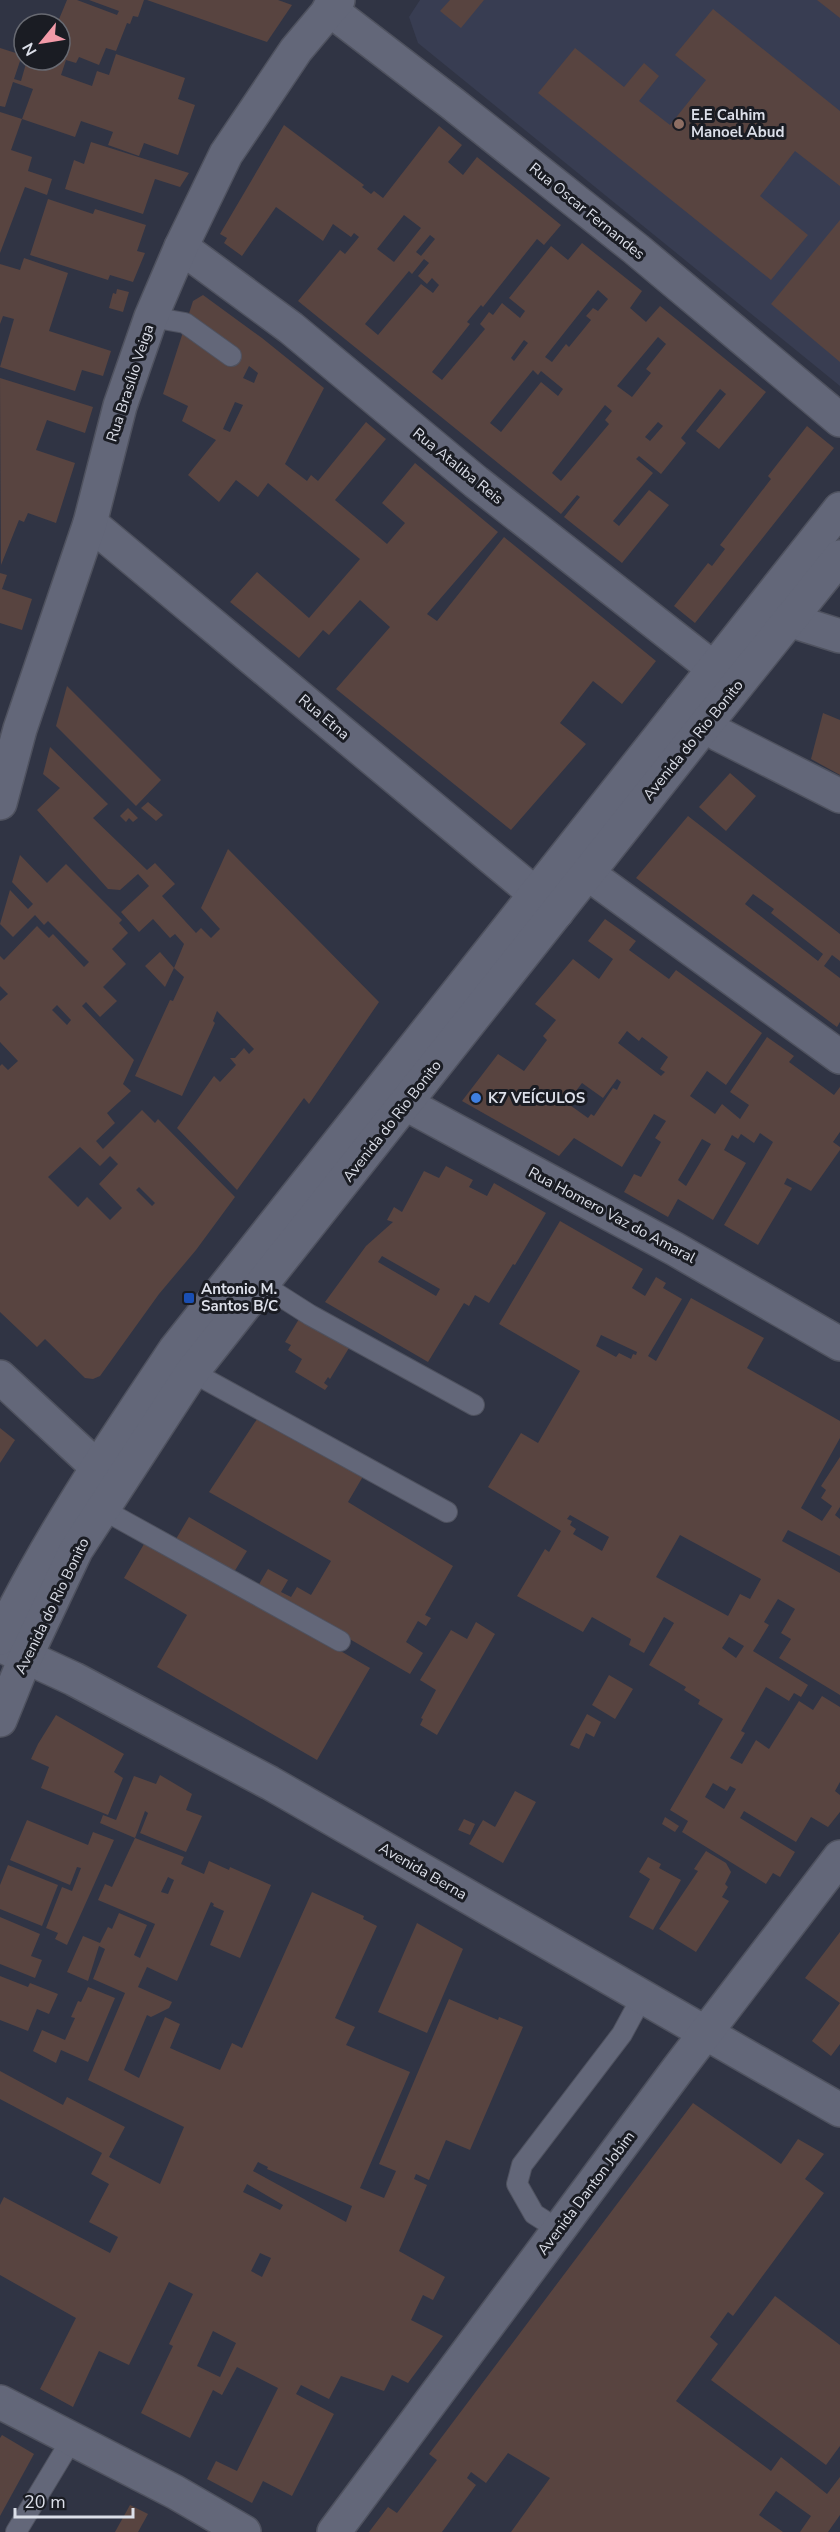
<svg xmlns="http://www.w3.org/2000/svg" width="840" height="2532" font-family="'Nunito Sans',sans-serif">
	<style>
		.built { fill: #383d52 }
		.building { fill: #584440; fill-rule: evenodd }
		.lines { fill: none; stroke-linecap: round; stroke-linejoin: round }
		.service-casing { stroke: #4f525f; stroke-width: 22 }
		.minor-casing { stroke: #4f525f; stroke-width: 36 }
		.secondary-casing { stroke: #4f525f; stroke-width: 36 }
		.service { stroke: #636779; stroke-width: 20 }
		.minor { stroke: #636779; stroke-width: 33 }
		.secondary { stroke: #636779; stroke-width: 33 }
		.education-dot { fill: #8d6e63; stroke: #1a1c23; stroke-width: 2 }
		.shop-dot { fill: #3f7fe0; stroke: #1a1c23; stroke-width: 2 }
		.transit-dot { fill: #1a4fb4; stroke: #1a1c23; stroke-width: 2 }
		.labels { text-anchor: middle; stroke-width: 6; stroke-linejoin: round; paint-order: stroke }
		.poi-label { font-size: 15px; font-weight: bold; fill: #dcdfe9; stroke: #1a1c23; text-anchor: start }
		.street-label { font-size: 15px; fill: #dcdfe9; stroke: #1a1c23 }
	</style>
	<rect width="100%" height="100%" fill="#303444"/>
	<!-- built -->
	<path class="built" d="M420,0h420v386l-422,-343 -9,-26z"/>
	<!-- building -->
	<g class="building">
		<path d="M67,0h10l40,15 2,-4 -30,-11h55l-6,17 -5,-1 -3,8 -3,-1 -11,28 -10,-3 -7,17 -20,-8 -3,6 -10,-3 -5,15 31,11 5,-15 12,4 7,-21 69,24 -7,21 17,6 -17,50 -34,-12 -5,13 -31,-11 5,-13 -32,-11 -6,16 -53,-18 11,-30 -20,-7 -8,25 -5,-1v-58l22,7 -8,24 7,2 6,-21h33v-36h-3z"/>
		<path d="M147,0h131l14,5 -25,37z"/>
		<path d="M450,0h34l-23,28 -21,-17z"/>
		<path d="M817,0h23v18z"/>
		<path d="M713,9l127,102v75l-45,-35 -35,45 48,39 -37,45 -233,-187 37,-45 49,39 20,-24 15,13 -20,25 31,24 36,-45 -31,-25z"/>
		<path d="M0,112l22,7 -11,31 21,7 -4,14 24,8 -5,16 -22,-8 -25,66z"/>
		<path d="M284,125l80,60 -2,2 9,7 3,-3 9,7 56,-72 23,19 -14,17 15,13 14,-18 84,68 -17,20 -7,-6 -54,68 -2,-2 -14,17 3,2 -38,48 10,8 43,-51 -5,-5 9,-12 4,3 9,-12 18,15 5,-7 -16,-13 42,-52 17,14 14,-17 60,48 -12,17 16,14 14,-16 106,86 -47,57 -23,-18 30,-37 -6,-5 -39,49 5,5 -25,31 -22,-18 -3,3 17,14 -40,48 6,5 30,-36 20,15 -47,58 -58,-46 16,-20 -3,-2 -16,19 -263,-213 42,-51 5,4 14,-17 -5,-4 -3,4 -18,-13 -10,17 -47,-34 -34,49 -18,-13 3,-5 -7,-4zM404,215l17,13 -27,34 -17,-13zM430,235l5,4 -14,17 -5,-4zM424,259l5,4 -11,13 9,8 5,-6 7,7 -6,8 -12,-9 -43,51 -13,-11 44,-53 3,3zM598,290l10,9 -10,12 -5,-3 -7,8 5,4 -22,27 -3,-3 -14,18 -7,-5zM658,337l8,7 -20,25 5,4 -19,24 -15,-11zM524,340l4,3 -14,18 -3,-3zM533,370l5,5 3,-4 22,18 -5,7 -17,-14 -40,50 -11,-9zM605,405l7,6 -7,9 4,4 -48,57 -9,-8zM658,422l5,4 -13,15 -5,-4z"/>
		<path d="M91,142l98,31 -9,14 -25,-8 -12,35 -78,-25 9,-29 10,4z"/>
		<path d="M48,199l45,15 2,-5 51,16 -9,26 8,2 -12,29 -23,-7 -2,5 -78,-25z"/>
		<path d="M840,220v142l-69,-58z"/>
		<path d="M24,258l44,15 -19,58 62,20 -8,25 -21,-6 -7,21 -75,-24 14,-48 -11,-3 -3,8v-60l20,6z"/>
		<path d="M117,289l12,3 -6,20 -14,-4 4,-15 3,1z"/>
		<path d="M203,295l59,43 62,50 -39,76 22,17 4,-6 7,6 48,-59 20,17 -51,61 52,44 18,-21 -23,-20 33,-40 83,69 -71,82 10,7 67,-84 152,124 -34,43 -29,-23 -33,42 26,21 -75,86 -175,-141 54,-62 -30,-27 -31,35 -6,-5 -24,28 -69,-56 27,-30 52,46 51,-59 -92,-76 -10,14 -22,-17 -17,22 -31,-27 28,-35 -34,-19 6,-15 -25,-12 30,-93zM249,366l9,7 -4,10 -11,-5zM235,402l8,3 -13,27 -7,-3z"/>
		<path d="M0,378l93,29 -8,26 -38,-13 -11,30 39,13 -19,60 -28,-10 -4,9 -5,-2 -18,45z"/>
		<path d="M807,426l27,22 -139,175 -21,-17 34,-43 4,3 13,-17 -5,-4 51,-66 -3,-3z"/>
		<path d="M0,573l7,2 -5,14 30,10 -10,31 -22,-7z"/>
		<path d="M67,686l94,94 -25,26 -80,-80z"/>
		<path d="M823,713l17,7v55l-29,-16z"/>
		<path d="M50,747l58,57 -15,14 54,52 8,-7 20,21 -13,12 34,37 5,-5 10,10 9,-9 -19,-21 27,-59 151,153 -70,102 -5,-6 -67,92 -60,-62 37,-52 6,6 16,-17 -6,-7h5l9,-10 5,6 5,-5 -37,-38 -4,10 2,2 -33,73 -47,-20 35,-76 3,1 11,-24 -10,-9 -9,19 -20,-21 15,-14 14,16 10,-24 -9,-10 -5,4 -17,-19 -14,13 -18,-20 28,-26 -11,-12 -18,16 -12,-1 -71,-79 23,-22 -17,-14z"/>
		<path d="M730,773l26,23 -30,35 -27,-24z"/>
		<path d="M148,802l15,13 -7,6 -15,-13z"/>
		<path d="M128,808l10,10 -5,4 -4,-4 -3,4 -6,-6z"/>
		<path d="M688,816l152,118v27l-8,-6 -8,11 16,12v44l-3,5 -201,-149zM753,894l21,15 -3,4 52,41 -5,7 -73,-57z"/>
		<path d="M20,855l27,28 19,-19 56,56 -3,3 9,10 -16,16 14,15 -23,23 14,14 -17,16 -14,-15 -4,4 52,54 -11,24 8,7 -24,22 8,10 -19,18 7,8 39,-39 13,13 3,-4 77,78 -39,53 -37,44 -59,82 -7,3 -8,-1 -40,-39 -8,8 -37,-35v-246l2,-2 6,6 10,-9 -18,-19v-41l8,-7 -8,-8v-30l4,4 33,-34 12,12 4,-4 31,33 5,-5 -41,-41 -4,4 -9,-10 -22,22 -13,-13 10,-34 18,19 5,-5 -21,-22zM57,1005l14,15 -4,5 -15,-15zM80,1147l20,19 10,-10 8,8 -19,20 23,24 -12,12 -23,-23 -9,10 -30,-30zM139,1187l16,16 -3,3 -16,-16z"/>
		<path d="M605,919l31,22 -7,9 40,29 7,-9 86,63 -36,52 -19,-14 -17,25 25,18 7,-10 18,15 9,-14 -19,-13 37,-55 27,19 -5,6 45,33 6,-8v45l-7,10 7,5v3l-29,41 -24,-13 -3,6 8,4 -34,57 -34,-20 49,-83 -13,-9 -6,10 -13,-9 -3,5 -6,-4 -8,15 22,13 -33,57 -35,-21 -10,18 -44,-25 10,-18 7,3 20,-35 -6,-4 11,-17 -12,-7 -32,53 -48,-29 -15,18 -97,-55 36,-47 26,17 23,-31 -4,-4 13,-16 -21,-16 38,-45 26,20 14,-20 -25,-18zM627,1031l12,10 3,-4 26,20 -8,12 5,3 -4,4 -43,-33zM617,1079l4,3 -4,8 -4,-2 -19,28 -3,-2 -3,4 -21,-15 15,-20 21,15zM702,1139l9,5 -25,42 -8,-6z"/>
		<path d="M446,1166l27,14 -4,7 18,9 7,-13 52,30 -31,52 -2,-1 -24,39 -14,-8 -6,11 -5,-3 -36,59 -103,-60 41,-56 27,-24 -6,-2 7,-13 8,5 22,-41 15,7zM382,1256l58,33 -4,7 -58,-34z"/>
		<path d="M560,1221l83,48 -11,19 13,8 11,-19 10,6 -3,5 19,11 -34,57 8,5 35,-63 73,40 -17,30 93,53v17l-39,70 21,13 10,-15 -11,-8 5,-8 -5,-4 19,-29v50l-5,8 5,4v37l-52,-26 -6,11 58,32v122l-61,-37 12,-19 -10,-6 14,-24 -17,-10 -14,23 5,3 -16,26 55,34 -7,12 -7,-4 -5,8 -23,-14 -25,44 4,2 -15,25 12,6 14,-24 13,9 30,-48 14,9 9,-14 18,11v75l-5,9 5,4v17l-12,15 -17,-10 -15,25 -52,-31 -4,7 55,34 -15,25 -7,-4 -7,11 -84,-52 6,-11 -18,-11 53,-91 -25,-15 2,-4 -16,-10 2,-3 -37,-22 25,-42 -10,-6 -20,36 -15,-8 2,-6 -39,-22 -9,15 -66,-36 28,-47 4,3 12,-21 -73,-44 33,-54 17,10 42,-72 -81,-47zM601,1335l36,17 -1,3 -3,-1 -2,5 -12,-6 -3,4 -20,-11zM570,1515l39,22 -7,14 -29,-17 3,-5 -6,-4 2,-4 -5,-2zM680,1535l81,44 -11,20 -10,-5 -12,22 -72,-39zM729,1637l15,9 -8,12 -14,-10zM713,1783l14,8 3,-5 6,3 -12,20 -19,-12z"/>
		<path d="M299,1319l25,16 4,-7 24,15 -22,36 -2,-2 -4,6 4,3 -3,4 -30,-18 7,-13 -14,-9 3,-5 -6,-3z"/>
		<path d="M261,1413l104,60 -17,29 105,64 -28,49 6,3 -5,8 -8,-5 -12,21 17,11 -13,21 -152,-88 10,-17 20,11 -7,12 10,5 6,-10 14,8 20,-34 -122,-69z"/>
		<path d="M0,1428l15,12 -15,23z"/>
		<path d="M189,1517l58,34 -13,21 -58,-33z"/>
		<path d="M147,1539l223,129 -53,92 -160,-93 30,-52 -63,-37z"/>
		<path d="M476,1622l19,12 -58,101 -17,-10 3,-6 -2,-1 15,-28 -16,-10 31,-50 16,9z"/>
		<path d="M609,1675l24,14 -18,30 -23,-14z"/>
		<path d="M587,1714l14,8 -7,15 -8,-4 -7,16 -9,-4z"/>
		<path d="M56,1715l68,39 -10,18 9,6 -15,37 -67,-27 8,-21 -18,-8 7,-15z"/>
		<path d="M160,1775l32,19 -6,16 16,6 -16,36 -46,-19 8,-20 -3,-2 -10,27 -35,-15 3,-8 13,5 18,-44 22,8z"/>
		<path d="M515,1791l21,11 -33,61 -34,-19 14,-24 12,7z"/>
		<path d="M665,1817l14,9 -4,6 -13,-8z"/>
		<path d="M464,1819l11,5 -5,11 -12,-5z"/>
		<path d="M27,1820l61,25 5,-13 21,8 -47,105 -12,-6 3,-6 -12,-5 16,-41 10,4 9,-23 -4,-1 -7,18 -60,-25z"/>
		<path d="M135,1838l49,19 -3,7 23,10 5,-13 20,9 1,-3 41,18 -31,73 -30,-13 14,-34 -11,-5 1,-2 -3,-2 -34,79 -30,-14 -9,20 34,15 -3,6 -18,9 -4,-2 -23,55 15,8 26,-61 15,7 -10,24 50,22 12,-27 10,5 70,-156 52,24 -1,3 14,7 -42,92 20,9 -9,18 64,27 -50,116 24,10 12,-27 -17,-7 70,-165 49,21 1,-3 24,10 -53,123 -24,-10 -17,40 -13,-6 -2,5 13,6 -28,66 46,26 -12,23 -10,-5 -12,25 32,16 -35,47 -16,-8 -8,16 -43,-15 -12,23 -28,-14 -5,9 38,20 -42,82 -29,-15 -11,22 -45,-24 9,-18 21,10 41,-83 -41,-21 -15,28 -9,-5 -23,48 -49,-25 32,-67 -4,-2 24,-50 -24,-12 -40,83 -30,-14 -26,56 -33,-18 36,-71 -76,-43v-70l4,-8 106,56 8,-16 -29,-15 20,-38 -18,-10 11,-21 -102,-54v-28l63,34 4,-8 58,30 -16,30 51,27 24,-57 -96,-47 37,-87 -32,-14 12,-30 -6,-3 -11,35 -21,-9 16,-36 17,7 8,-16 4,2 7,-16 28,12 -13,30 6,3 15,-34 -57,-24 7,-16 7,3zM168,1877l6,3 -6,14 -7,-2zM258,2162l10,5 -1,2 85,37 -6,16 -93,-51zM247,2184l36,21 -3,5 -37,-18zM260,2253l11,5 -9,19 -11,-6zM213,2331l23,12 -16,34 -23,-11z"/>
		<path d="M706,1851l20,12 5,9 -6,12 3,3 -6,10 7,4 -33,51 -37,-23 39,-58 -4,-2z"/>
		<path d="M648,1857l13,7 -2,4 22,12 -28,50 -24,-13 21,-38 -11,-7z"/>
		<path d="M8,1865l50,20 -16,41 -42,-17v-24z"/>
		<path d="M0,1917l40,17 -9,22 11,4 -7,18 -35,-14z"/>
		<path d="M417,1923l46,26 -36,84 -49,-21z"/>
		<path d="M840,1932v112l-9,12 -19,-15 28,-38 -35,-25z"/>
		<path d="M0,1976l28,11 2,-4 28,11 -9,20 -12,-5 -9,22 -28,-11z"/>
		<path d="M88,1987l27,11 -27,64 -27,-12 -5,13 -23,-12 9,-21 23,10 10,-22 -4,-1 7,-16 3,1z"/>
		<path d="M693,2103l88,61 17,-25 26,15 -19,25 19,14 -91,123 -5,-4 -18,25 8,7 -42,57 95,70 10,-14 46,37 13,-17v38l-12,17h-28l11,-16 -35,-25 -17,24 24,17h-272l39,-54 -42,-25 -22,30 -15,-11 -4,6 9,7 -34,47h-73l19,-25 9,6 40,-53 -8,-6z"/>
		<path d="M775,2296l65,49v101l-14,19 -115,-85z"/>
		<path d="M2,2435l32,19 -34,62v-78z"/>
		<path d="M130,2505l18,9 -10,18h-23z"/>
	</g>
	<g class="lines">
		<!-- service casing -->
		<g class="service-casing">
			<g id="service">
				<path d="M151,317l34,6 46,33"/>
				<path d="M263,1285l47,30 164,90"/>
				<path d="M192,1372l255,140"/>
				<path d="M102,1509l238,132"/>
				<path d="M559,2230l-25,-16 -17,-30 5,-19 100,-131 20,-37"/>
				<path d="M16,2532l56,-93"/>
			</g>
		</g>
		<!-- minor casing -->
		<g class="minor-casing">
			<g id="minor">
				<path d="M329,9l124,95 183,145 204,171"/>
				<path d="M181,247l110,81 185,154 260,204"/>
				<path d="M90,523l467,389"/>
				<path d="M765,606l24,14 51,16"/>
				<path d="M681,710l39,25 120,61"/>
				<path d="M0,803l20,-74 70,-206 30,-117 31,-89 30,-70 45,-93 70,-104 42,-50"/>
				<path d="M587,873l253,184"/>
				<path d="M384,1088l22,16 269,145 165,95"/>
				<path d="M0,1377l97,90"/>
				<path d="M0,1645l74,34 196,104 570,327"/>
				<path d="M0,2402l175,90 69,40"/>
				<path d="M334,2532l344,-463 162,-212"/>
			</g>
		</g>
		<!-- secondary casing -->
		<g class="secondary-casing">
			<g id="secondary">
				<path d="M0,1638c49,-101 112,-194 175,-288l665,-841"/>
				<path d="M0,1720l26,-64 50,-106 116,-178 513,-647 135,-168"/>
			</g>
		</g>
		<!-- service -->
		<use href="#service" class="service"/>
		<!-- minor -->
		<use href="#minor" class="minor"/>
		<!-- secondary -->
		<use href="#secondary" class="secondary"/>
	</g>
	<!-- markers -->
	<circle class="education-dot" cx="679" cy="124" r="6"/>
	<circle class="shop-dot" cx="476" cy="1098" r="6"/>
	<rect class="transit-dot" x="183" y="1292" width="12" height="12" rx="3"/>
	<g class="labels">
		<!-- poi labels -->
		<g class="poi-label">
			<text x="691" y="120">E.E Calhim<tspan x="691" dy="17">Manoel Abud</tspan></text>
			<text x="488" y="1103">K7 VEÍCULOS</text>
			<text x="201" y="1294">Antonio M.<tspan x="201" dy="17">Santos B/C</tspan></text>
		</g>
		<!-- street labels -->
		<g class="street-label">
			<text transform="translate(587 211) rotate(39)" y="5">Rua Oscar Fernandes</text>
			<text transform="translate(130 383) rotate(-72)" y="5">Rua Brasílio Veiga</text>
			<text transform="translate(458 466) rotate(39)" y="5">Rua Ataliba Reis</text>
			<text transform="translate(324 717) rotate(40)" y="5">Rua Etna</text>
			<text transform="translate(693 740) rotate(-51)" y="5">Avenida do Rio Bonito</text>
			<text transform="translate(392 1121) rotate(-52)" y="5">Avenida do Rio Bonito</text>
			<text transform="translate(612 1215) rotate(28)" y="5">Rua Homero Vaz do Amaral</text>
			<text transform="translate(52 1606) rotate(-64)" y="5">Avenida do Rio Bonito</text>
			<text transform="translate(423 1871) rotate(30)" y="5">Avenida Berna</text>
			<text transform="translate(586 2193) rotate(-53)" y="5">Avenida Danton Jobim</text>
		</g>
	</g>
	<!-- north arrow -->
	<g transform="translate(42 42) rotate(240)"><circle r="28" fill="#1a1c23" stroke="#686a72" stroke-width="1.5"/>
	<path d="M0-4.5L10 22L0 15L-10 22Z" fill="#f39aa8"/>
	<text y="-9" font-size="16" font-weight="bold" text-anchor="middle" fill="#dcdfe9">N</text>
	</g>
	<!-- scale -->
	<path d="M15 2508v9h118v-9" fill="none" stroke="#dcdfe9" stroke-width="3"/>
	<text x="24" y="2508" font-size="18" fill="#dcdfe9" stroke="#1a1c23" stroke-width="4.5" paint-order="stroke">20 m</text>
</svg>
